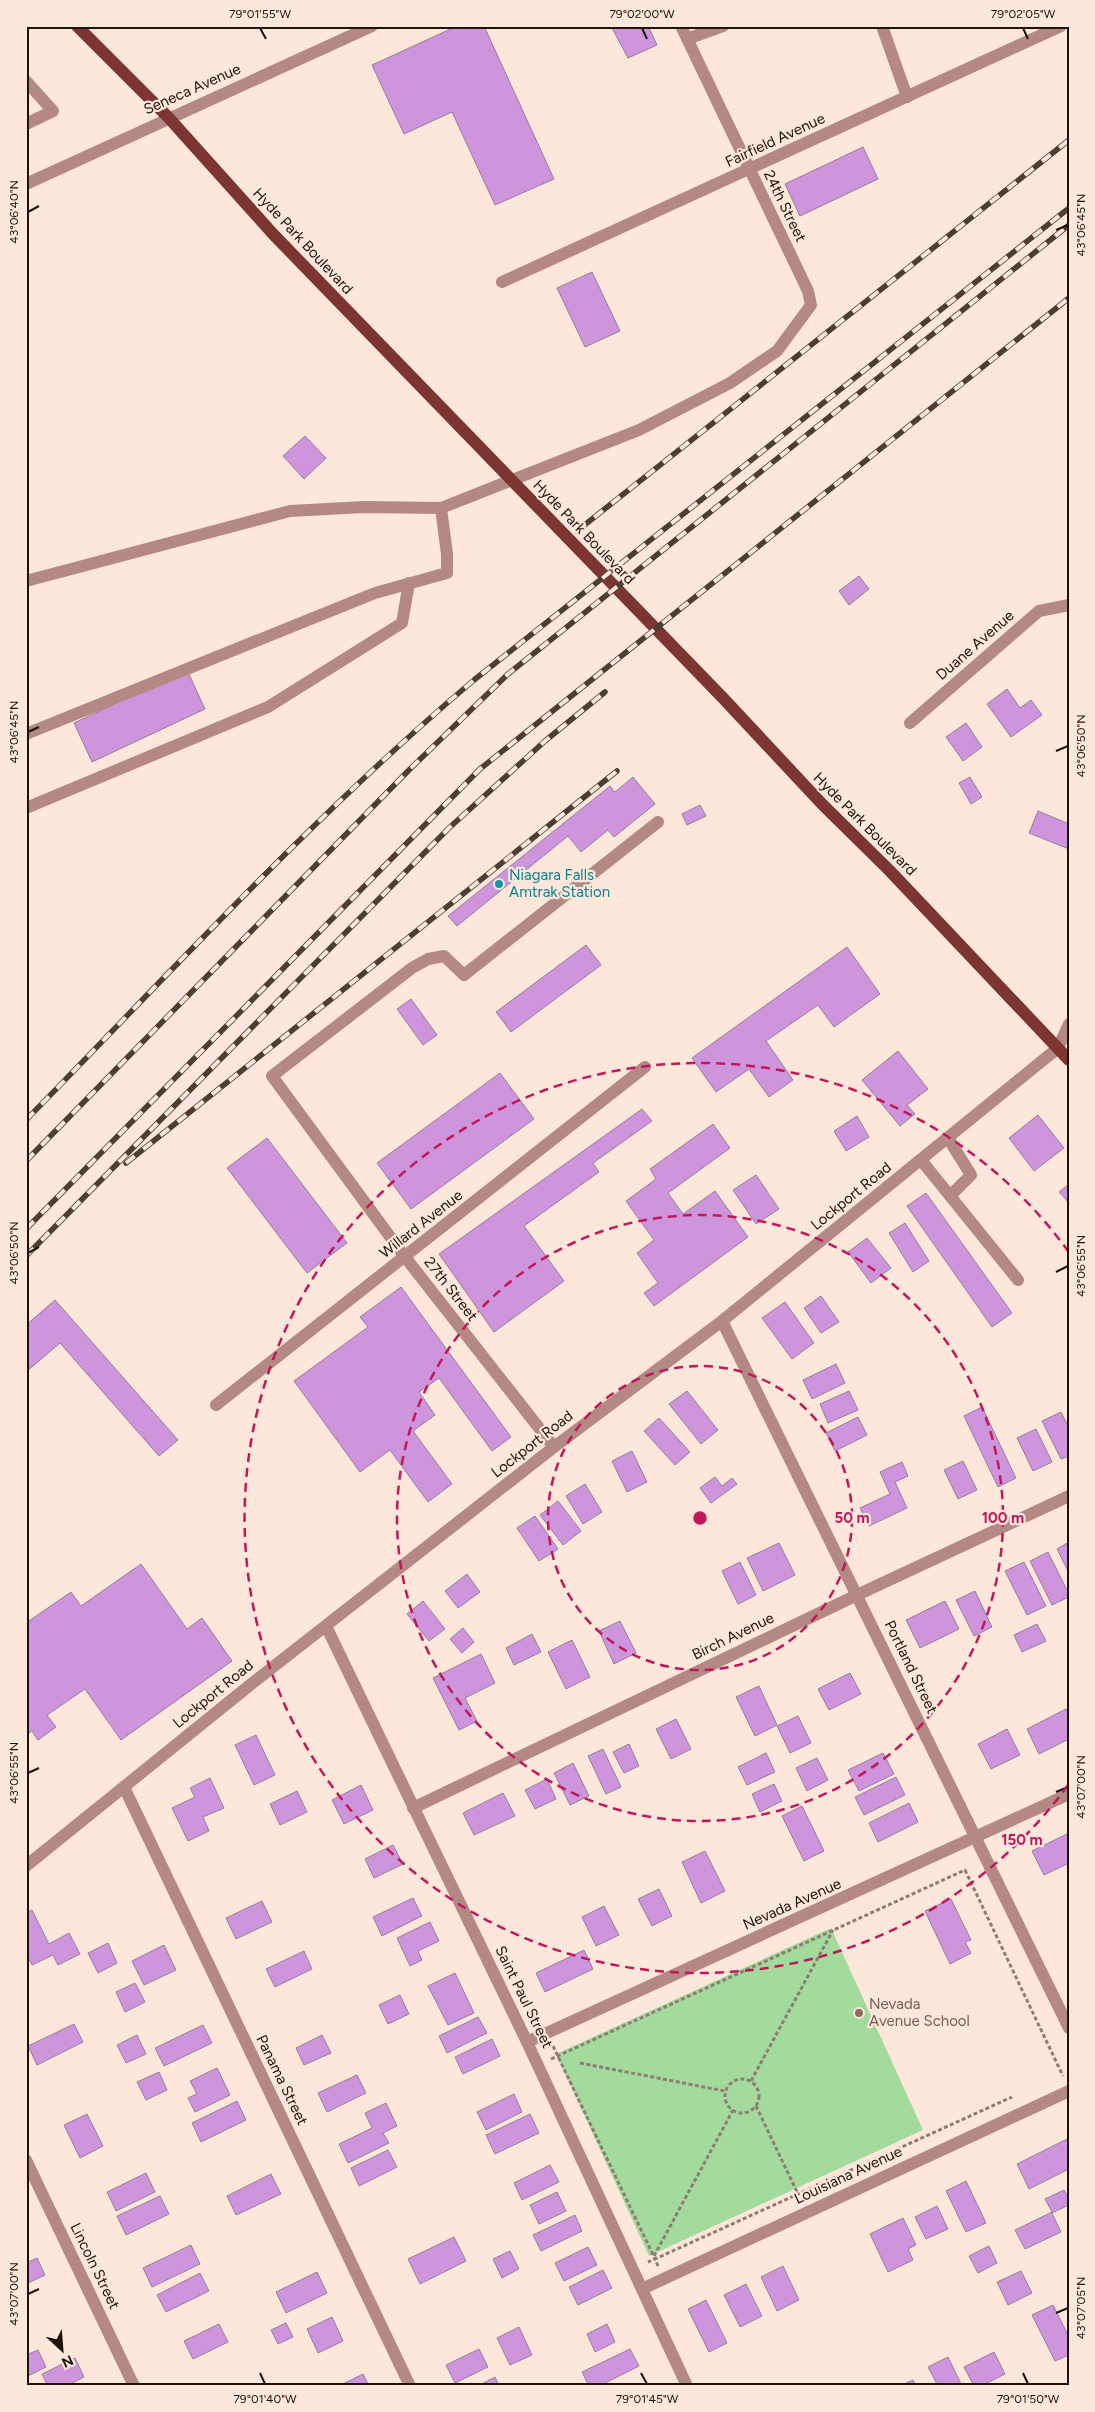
<svg xmlns="http://www.w3.org/2000/svg" width="1095" height="2412" font-family="Figtree,sans-serif">
	<style>
		.green { fill: #a3db9c }
		.building { fill: #ce95dd; stroke: #957f9b }
		.lines { fill: none; stroke-linecap: round; stroke-linejoin: round }
		.path { stroke: #8e7d73; stroke-width: 3; stroke-dasharray: 4 2.5; stroke-linecap: butt }
		.minor { stroke: #b48985; stroke-width: 12 }
		.major { stroke: #7d3532; stroke-width: 12 }
		.rail-casing { stroke: #4b3e35; stroke-width: 5.5 }
		.rail { stroke: #fde7db; stroke-width: 4; stroke-dasharray: 11; stroke-linecap: butt }
		.ticks { fill: none; stroke: #1e130b; stroke-width: 2 }
		.ring { fill: none; stroke: #c2185b; stroke-width: 2.5; stroke-dasharray: 9 6 }
		.culture-dot { fill: #0f9aa8; stroke: #fde7db; stroke-width: 2 }
		.education-dot { fill: #8d6e63; stroke: #fde7db; stroke-width: 2 }
		.labels { text-anchor: middle; stroke-width: 4.5; stroke-linejoin: round; paint-order: stroke }
		.street-label { font-size: 15px; fill: #1e130b; stroke: #fde7db }
		.culture-label { font-size: 15px; fill: #0d838f; stroke: #fde7db; text-anchor: start }
		.education-label { font-size: 15px; fill: #785e54; stroke: #fde7db; text-anchor: start }
		.centre { fill: #c2185b; stroke: #fde7db; stroke-width: 2.5 }
		.ring-label { font-size: 15px; text-anchor: middle; font-weight: bold; fill: #c2185b; stroke: #fde7db; stroke-width: 4.5; stroke-linejoin: round; paint-order: stroke }
		.neatline { fill: none; stroke: #1e130b; stroke-width: 2 }
		.ticks-label { font-size: 12px; text-anchor: middle; fill: #1e130b }
	</style>
	<rect width="100%" height="100%" fill="#fde7db"/>
	<!-- green -->
	<path class="green" d="M831,1928l92,202 -274,126 -93,-202z"/>
	<!-- building -->
	<g class="building">
		<path d="M457,26h27l70,153 -59,26 -43,-93 -48,22 -32,-69z"/>
		<path d="M611,26h37l9,19 -29,13z"/>
		<path d="M863,147l15,32 -78,37 -15,-32z"/>
		<path d="M592,272l28,59 -35,16 -28,-59z"/>
		<path d="M305,436l21,22 -22,21 -21,-23z"/>
		<path d="M859,576l10,13 -20,16 -10,-14z"/>
		<path d="M187,670l18,39 -113,53 -18,-39z"/>
		<path d="M1007,689l13,19 11,-8 11,15 -31,22 -24,-33z"/>
		<path d="M966,723l16,24 -19,14 -17,-24z"/>
		<path d="M633,777l22,27 -41,33 -6,-7 -27,22 -13,-16 -111,90 -9,-10 162,-130 5,6z"/>
		<path d="M970,777l12,20 -11,7 -12,-21z"/>
		<path d="M700,805l6,11 -19,9 -5,-11z"/>
		<path d="M1038,811l31,13v25l-40,-16z"/>
		<path d="M586,945l15,20 -90,67 -15,-20z"/>
		<path d="M847,947l33,47 -46,33 -16,-22 -52,36 27,39 -24,17 -20,-28 -33,23 -24,-34z"/>
		<path d="M411,999l26,36 -14,10 -26,-36z"/>
		<path d="M898,1051l30,38 -21,16 8,9 -15,12 -38,-46z"/>
		<path d="M500,1073l34,46 -123,90 -34,-46z"/>
		<path d="M642,1109l10,12 -59,42 6,9 -75,54 40,55 -70,51 -55,-78z"/>
		<path d="M1038,1115l26,33 -30,23 -25,-33z"/>
		<path d="M857,1116l12,21 -23,14 -12,-20z"/>
		<path d="M713,1124l17,24 -62,45 15,21 32,-23 33,46 -94,69 -10,-13 14,-10 -21,-30 17,-13 -28,-39 30,-22 -6,-10z"/>
		<path d="M267,1138l80,105 -40,30 -80,-105z"/>
		<path d="M756,1175l23,34 -23,15 -23,-34z"/>
		<path d="M1069,1184v19l-10,-11z"/>
		<path d="M926,1193l86,120 -20,14 -85,-121z"/>
		<path d="M905,1223l24,38 -16,11 -24,-39z"/>
		<path d="M867,1238l24,30 -20,15 -23,-31z"/>
		<path d="M401,1287l110,150 -19,14 -53,-73 -20,14 16,23 -22,16 39,53 -24,18 -38,-52 -30,22 -66,-91 74,-54 -8,-10z"/>
		<path d="M821,1296l18,26 -18,11 -17,-25z"/>
		<path d="M55,1300l123,140 -19,16 -99,-113 -34,29v-47z"/>
		<path d="M785,1302l29,41 -22,16 -30,-41z"/>
		<path d="M836,1364l9,19 -33,16 -9,-19z"/>
		<path d="M687,1391l31,39 -17,14 -32,-40z"/>
		<path d="M849,1391l9,19 -30,13 -8,-19z"/>
		<path d="M982,1407l34,71 -18,9 -34,-71z"/>
		<path d="M1061,1412l8,16v28l-8,3 -19,-38z"/>
		<path d="M858,1417l9,18 -32,16 -9,-18z"/>
		<path d="M659,1418l31,34 -15,13 -31,-34z"/>
		<path d="M1036,1429l16,33 -19,9 -16,-33z"/>
		<path d="M632,1451l15,31 -20,10 -15,-31z"/>
		<path d="M963,1461l14,29 -19,9 -14,-29z"/>
		<path d="M902,1462l6,14 -13,6 12,26 -38,18 -9,-18 30,-14 -10,-22z"/>
		<path d="M715,1477l7,9 10,-8 5,6 -26,19 -11,-15z"/>
		<path d="M585,1484l17,28 -19,12 -17,-28z"/>
		<path d="M558,1501l23,30 -18,14 -23,-30z"/>
		<path d="M535,1516l23,33 -19,12 -22,-33z"/>
		<path d="M1069,1542v31l-12,-24z"/>
		<path d="M779,1543l16,32 -32,16 -16,-33z"/>
		<path d="M1048,1552l21,42v3l-17,8 -22,-44z"/>
		<path d="M740,1562l16,33 -18,9 -16,-33z"/>
		<path d="M1024,1562l22,44 -19,9 -22,-44z"/>
		<path d="M141,1564l46,65 15,-11 30,43 -111,79 -36,-51 -38,26 9,12 -18,13 -6,-9 -6,4v-112l45,-31 10,14z"/>
		<path d="M467,1574l13,18 -22,16 -13,-17z"/>
		<path d="M975,1591l17,36 -18,9 -18,-36z"/>
		<path d="M423,1601l22,28 -16,12 -22,-27z"/>
		<path d="M945,1601l14,28 -39,19 -14,-28z"/>
		<path d="M620,1621l16,32 -22,11 -15,-33z"/>
		<path d="M1037,1624l9,17 -24,11 -8,-17z"/>
		<path d="M463,1628l11,14 -12,11 -12,-14z"/>
		<path d="M532,1634l9,18 -27,13 -8,-17z"/>
		<path d="M572,1640l18,37 -24,12 -18,-37z"/>
		<path d="M481,1654l14,29 -30,15 12,23 -18,9 -26,-52z"/>
		<path d="M850,1673l11,21 -32,16 -11,-21z"/>
		<path d="M759,1686l18,39 -22,11 -19,-39z"/>
		<path d="M1066,1709l3,6v24l-30,15 -12,-25z"/>
		<path d="M798,1716l13,27 -21,10 -13,-27z"/>
		<path d="M676,1719l15,30 -20,10 -15,-30z"/>
		<path d="M1007,1729l13,26 -29,14 -13,-25z"/>
		<path d="M256,1735l19,40 -21,10 -19,-40z"/>
		<path d="M629,1744l10,22 -15,7 -11,-21z"/>
		<path d="M603,1749l18,38 -15,7 -18,-38z"/>
		<path d="M766,1753l9,19 -28,13 -9,-18z"/>
		<path d="M883,1753l11,21 -35,17 -11,-21z"/>
		<path d="M817,1758l11,22 -21,11 -11,-23z"/>
		<path d="M573,1763l16,33 -19,9 -16,-32z"/>
		<path d="M896,1777l9,18 -41,20 -9,-18z"/>
		<path d="M210,1778l14,30 -21,9 6,14 -21,10 -16,-33 23,-11 -5,-9z"/>
		<path d="M547,1779l9,20 -21,10 -10,-19z"/>
		<path d="M774,1784l8,17 -22,11 -8,-18z"/>
		<path d="M361,1785l12,25 -29,14 -12,-24z"/>
		<path d="M297,1791l10,21 -27,13 -10,-21z"/>
		<path d="M503,1793l12,23 -41,19 -11,-22z"/>
		<path d="M909,1803l9,19 -40,20 -9,-19z"/>
		<path d="M802,1806l22,45 -20,10 -22,-45z"/>
		<path d="M1069,1833v30l-25,12 -12,-24z"/>
		<path d="M393,1845l10,19 -29,14 -9,-19z"/>
		<path d="M705,1851l20,40 -24,12 -19,-41z"/>
		<path d="M659,1889l13,27 -20,10 -14,-27z"/>
		<path d="M413,1898l9,18 -40,20 -9,-19z"/>
		<path d="M951,1899l20,41 -6,2 6,11 -21,11 -25,-53z"/>
		<path d="M262,1901l10,21 -36,17 -10,-21z"/>
		<path d="M604,1906l15,29 -23,11 -14,-29z"/>
		<path d="M32,1910l17,34 20,-11 11,21 -22,11 -5,-10 -21,10 -6,-11v-41z"/>
		<path d="M430,1922l9,19 -21,10 4,9 -12,6 -13,-28z"/>
		<path d="M108,1943l9,20 -19,10 -10,-20z"/>
		<path d="M164,1945l12,25 -32,15 -12,-24z"/>
		<path d="M584,1950l9,19 -48,23 -9,-19z"/>
		<path d="M304,1951l8,18 -37,18 -9,-18z"/>
		<path d="M455,1973l19,40 -26,12 -20,-39z"/>
		<path d="M135,1983l10,19 -20,10 -9,-20z"/>
		<path d="M400,1995l9,19 -21,10 -9,-19z"/>
		<path d="M478,2017l9,16 -40,20 -8,-17z"/>
		<path d="M74,2024l9,18 -46,23 -9,-19z"/>
		<path d="M203,2025l9,18 -48,23 -9,-18z"/>
		<path d="M137,2035l9,19 -20,9 -9,-18z"/>
		<path d="M322,2035l9,18 -27,12 -8,-17z"/>
		<path d="M492,2039l8,17 -37,18 -8,-17z"/>
		<path d="M217,2068l13,27 -35,17 -7,-14 9,-4 -7,-13z"/>
		<path d="M159,2072l8,18 -21,10 -9,-18z"/>
		<path d="M357,2075l9,18 -39,19 -9,-19z"/>
		<path d="M514,2094l8,18 -36,18 -9,-18z"/>
		<path d="M237,2101l9,19 -45,22 -9,-19z"/>
		<path d="M386,2103l11,23 -14,7 6,10 -41,20 -9,-19 33,-16 -7,-15z"/>
		<path d="M87,2114l16,32 -23,12 -16,-33z"/>
		<path d="M530,2114l9,19 -44,21 -9,-19z"/>
		<path d="M1069,2138v31l-40,20 -12,-25z"/>
		<path d="M388,2150l9,17 -38,19 -8,-18z"/>
		<path d="M550,2165l9,17 -37,18 -8,-17z"/>
		<path d="M146,2173l9,19 -39,19 -9,-19z"/>
		<path d="M271,2174l10,20 -45,21 -9,-19z"/>
		<path d="M966,2181l20,42 -20,9 -20,-41z"/>
		<path d="M1064,2190l5,9v6l-17,8 9,19 -36,17 -10,-19 37,-18 -7,-13z"/>
		<path d="M557,2192l9,19 -27,13 -9,-19z"/>
		<path d="M160,2196l9,18 -43,21 -9,-19z"/>
		<path d="M937,2206l11,23 -22,10 -11,-22z"/>
		<path d="M575,2215l7,16 -41,20 -8,-16z"/>
		<path d="M903,2218l13,27 -8,4 5,11 -25,12 -18,-38z"/>
		<path d="M454,2237l12,24 -46,23 -12,-25z"/>
		<path d="M191,2245l9,19 -48,23 -9,-19z"/>
		<path d="M989,2246l8,17 -19,10 -9,-17z"/>
		<path d="M588,2247l9,18 -33,16 -9,-18z"/>
		<path d="M510,2251l9,18 -17,9 -9,-19z"/>
		<path d="M37,2258l8,17 -19,9v-21z"/>
		<path d="M783,2266l16,34 -22,11 -16,-34z"/>
		<path d="M603,2270l9,18 -34,17 -9,-18z"/>
		<path d="M1021,2271l11,22 -24,12 -11,-23z"/>
		<path d="M317,2272l10,21 -41,20 -10,-21z"/>
		<path d="M200,2273l9,18 -43,21 -9,-17z"/>
		<path d="M746,2284l16,32 -22,11 -16,-32z"/>
		<path d="M706,2300l21,43 -18,9 -21,-43z"/>
		<path d="M1053,2305l16,32v18l-14,6 -23,-46z"/>
		<path d="M332,2317l11,24 -25,12 -11,-24z"/>
		<path d="M286,2323l7,14 -15,7 -7,-14z"/>
		<path d="M219,2324l9,18 -35,17 -9,-18z"/>
		<path d="M607,2324l8,18 -20,10 -8,-18z"/>
		<path d="M519,2327l13,28 -22,10 -13,-27z"/>
		<path d="M479,2349l9,18 -33,16 -9,-18z"/>
		<path d="M630,2349l9,17 -40,20h-10l-7,-14z"/>
		<path d="M38,2350l8,17 -20,10v-22z"/>
		<path d="M994,2352l11,22 -24,12h-7l-10,-19z"/>
		<path d="M948,2357l14,29h-24l-10,-19z"/>
		<path d="M75,2358l9,19 -17,9h-19l-6,-12z"/>
		<path d="M363,2374l6,12h-30z"/>
		<path d="M495,2377l4,9h-21z"/>
		<path d="M913,2380l3,6h-16z"/>
	</g>
	<g class="lines">
		<!-- path -->
		<g class="path">
			<path d="M553,2046l102,213 -7,3"/>
			<path d="M551,2059l414,-189 98,206"/>
			<path d="M580,2063l145,28"/>
			<circle cx="742" cy="2096" r="17"/>
			<path d="M751,2081l82,-151"/>
			<path d="M756,2106l42,88"/>
			<path d="M654,2256l79,-146"/>
			<path d="M658,2266l-3,-7 357,-162"/>
		</g>
		<!-- minor -->
		<g class="minor">
			<path d="M882,26l25,71"/>
			<path d="M687,39l36,-13"/>
			<path d="M26,81l27,30 -27,13"/>
			<path d="M26,184l346,-158"/>
			<path d="M502,282l559,-256"/>
			<path d="M26,581l264,-70 74,-4 77,1 198,-78 91,-47 47,-32 34,-46 -3,-14 -127,-265"/>
			<path d="M910,723l129,-112 30,-6"/>
			<path d="M26,734l349,-141 72,-20v-19l-6,-46"/>
			<path d="M26,808l242,-101 134,-84 7,-40"/>
			<path d="M948,1138l23,37 -21,21"/>
			<path d="M921,1160l97,120"/>
			<path d="M722,1321l347,707"/>
			<path d="M216,1405l429,-338"/>
			<path d="M554,1447l-149,-190 -133,-181 140,-108 16,-9 16,-3 20,19 194,-153"/>
			<path d="M326,1626l201,416 160,344"/>
			<path d="M124,1787l286,599"/>
			<path d="M413,1808l444,-213 212,-99"/>
			<path d="M26,1866l224,-181 304,-238 168,-126 336,-273 11,-24"/>
			<path d="M527,2042l542,-248"/>
			<path d="M26,2160l108,226"/>
			<path d="M642,2289l427,-198"/>
		</g>
		<!-- major -->
		<path class="major" d="M77,26l91,91 105,117 450,464 99,106 68,67 179,189"/>
		<!-- rail casing -->
		<g class="rail-casing">
			<g id="rail">
				<path d="M577,531l492,-391"/>
				<path d="M26,1120c147,-150 288,-305 448,-440l595,-472"/>
				<path d="M26,1161l383,-391 99,-96 561,-449"/>
				<path d="M126,1163l491,-392"/>
				<path d="M26,1229l454,-460 589,-471"/>
				<path d="M26,1256l423,-428 96,-87 60,-49"/>
			</g>
		</g>
		<!-- rail -->
		<use href="#rail" class="rail"/>
	</g>
	<!-- ticks -->
	<path class="ticks" d="M260,28l6,11M642,28l5,11M1023,28l5,11M28,212l11,-6M1056,230l12,-5M28,732l11,-5M1056,751l12,-5M28,1253l11,-6M1056,1272l12,-6M28,1773l11,-5M1056,1792l12,-5M28,2294l11,-5M1056,2313l12,-5M260,2373l5,11M641,2373l6,11M1023,2373l5,11"/>
	<!-- distance rings -->
	<g class="ring">
		<circle cx="700" cy="1518" r="152"/>
		<circle cx="700" cy="1518" r="303"/>
		<path d="M1068 1785A455 455 0 1 1 1068 1251"/>
	</g>
	<!-- markers -->
	<circle class="culture-dot" cx="499" cy="884" r="5"/>
	<circle class="education-dot" cx="859" cy="2013" r="5"/>
	<g class="labels">
		<!-- street labels -->
		<g class="street-label">
			<text transform="translate(192 89) rotate(-24)" y="5">Seneca Avenue</text>
			<text transform="translate(775 140) rotate(-25)" y="5">Fairfield Avenue</text>
			<text transform="translate(785 206) rotate(64)" y="5">24th Street</text>
			<text transform="translate(303 241) rotate(47)" y="5">Hyde Park Boulevard</text>
			<text transform="translate(584 532) rotate(46)" y="5">Hyde Park Boulevard</text>
			<text transform="translate(975 645) rotate(-41)" y="5">Duane Avenue</text>
			<text transform="translate(865 824) rotate(45)" y="5">Hyde Park Boulevard</text>
			<text transform="translate(851 1196) rotate(-39)" y="5">Lockport Road</text>
			<text transform="translate(421 1224) rotate(-38)" y="5">Willard Avenue</text>
			<text transform="translate(451 1289) rotate(52)" y="5">27th Street</text>
			<text transform="translate(532 1444) rotate(-38)" y="5">Lockport Road</text>
			<text transform="translate(733 1636) rotate(-26)" y="5">Birch Avenue</text>
			<text transform="translate(911 1667) rotate(64)" y="5">Portland Street</text>
			<text transform="translate(213 1694) rotate(-39)" y="5">Lockport Road</text>
			<text transform="translate(792 1904) rotate(-24)" y="5">Nevada Avenue</text>
			<text transform="translate(524 1997) rotate(64)" y="5">Saint Paul Street</text>
			<text transform="translate(282 2080) rotate(64)" y="5">Panama Street</text>
			<text transform="translate(848 2175) rotate(-25)" y="5">Louisiana Avenue</text>
			<text transform="translate(95 2266) rotate(64)" y="5">Lincoln Street</text>
		</g>
		<!-- culture labels -->
		<g class="culture-label">
			<text x="509" y="880">Niagara Falls<tspan x="509" dy="17">Amtrak Station</tspan></text>
		</g>
		<!-- education labels -->
		<g class="education-label">
			<text x="869" y="2009">Nevada<tspan x="869" dy="17">Avenue School</tspan></text>
		</g>
	</g>
	<circle cx="700" cy="1518" r="8" class="centre"/>
	<g class="ring-label">
		<text x="852" y="1523">50 m</text>
		<text x="1003" y="1523">100 m</text>
		<text x="1022" y="1845">150 m</text>
	</g>
	<!-- border -->
	<rect width="1095" height="2412" fill="none" stroke="#fde7db" stroke-width="55"/>
	<!-- north arrow -->
	<g transform="translate(62 2350) rotate(154)" stroke="#fde7db" stroke-width="4" paint-order="stroke">
	<path d="M0-4L9 19L0 12L-9 19Z" fill="#1e130b"/>
	<text y="-8" font-size="14" font-weight="bold" text-anchor="middle" fill="#1e130b">N</text>
	</g>
	<rect x="28" y="28" width="1040" height="2356" class="neatline"/>
	<g class="ticks-label">
		<text x="260" y="18">79°01'55"W</text>
		<text x="642" y="18">79°02'00"W</text>
		<text x="1023" y="18">79°02'05"W</text>
		<text transform="translate(14 212) rotate(-90)" y="4">43°06'40"N</text>
		<text transform="translate(1081 225) rotate(-90)" y="4">43°06'45"N</text>
		<text transform="translate(14 732) rotate(-90)" y="4">43°06'45"N</text>
		<text transform="translate(1081 746) rotate(-90)" y="4">43°06'50"N</text>
		<text transform="translate(14 1253) rotate(-90)" y="4">43°06'50"N</text>
		<text transform="translate(1081 1266) rotate(-90)" y="4">43°06'55"N</text>
		<text transform="translate(14 1773) rotate(-90)" y="4">43°06'55"N</text>
		<text transform="translate(1081 1787) rotate(-90)" y="4">43°07'00"N</text>
		<text transform="translate(14 2294) rotate(-90)" y="4">43°07'00"N</text>
		<text transform="translate(1081 2308) rotate(-90)" y="4">43°07'05"N</text>
		<text x="265" y="2403">79°01'40"W</text>
		<text x="647" y="2403">79°01'45"W</text>
		<text x="1028" y="2403">79°01'50"W</text>
	</g>
</svg>
